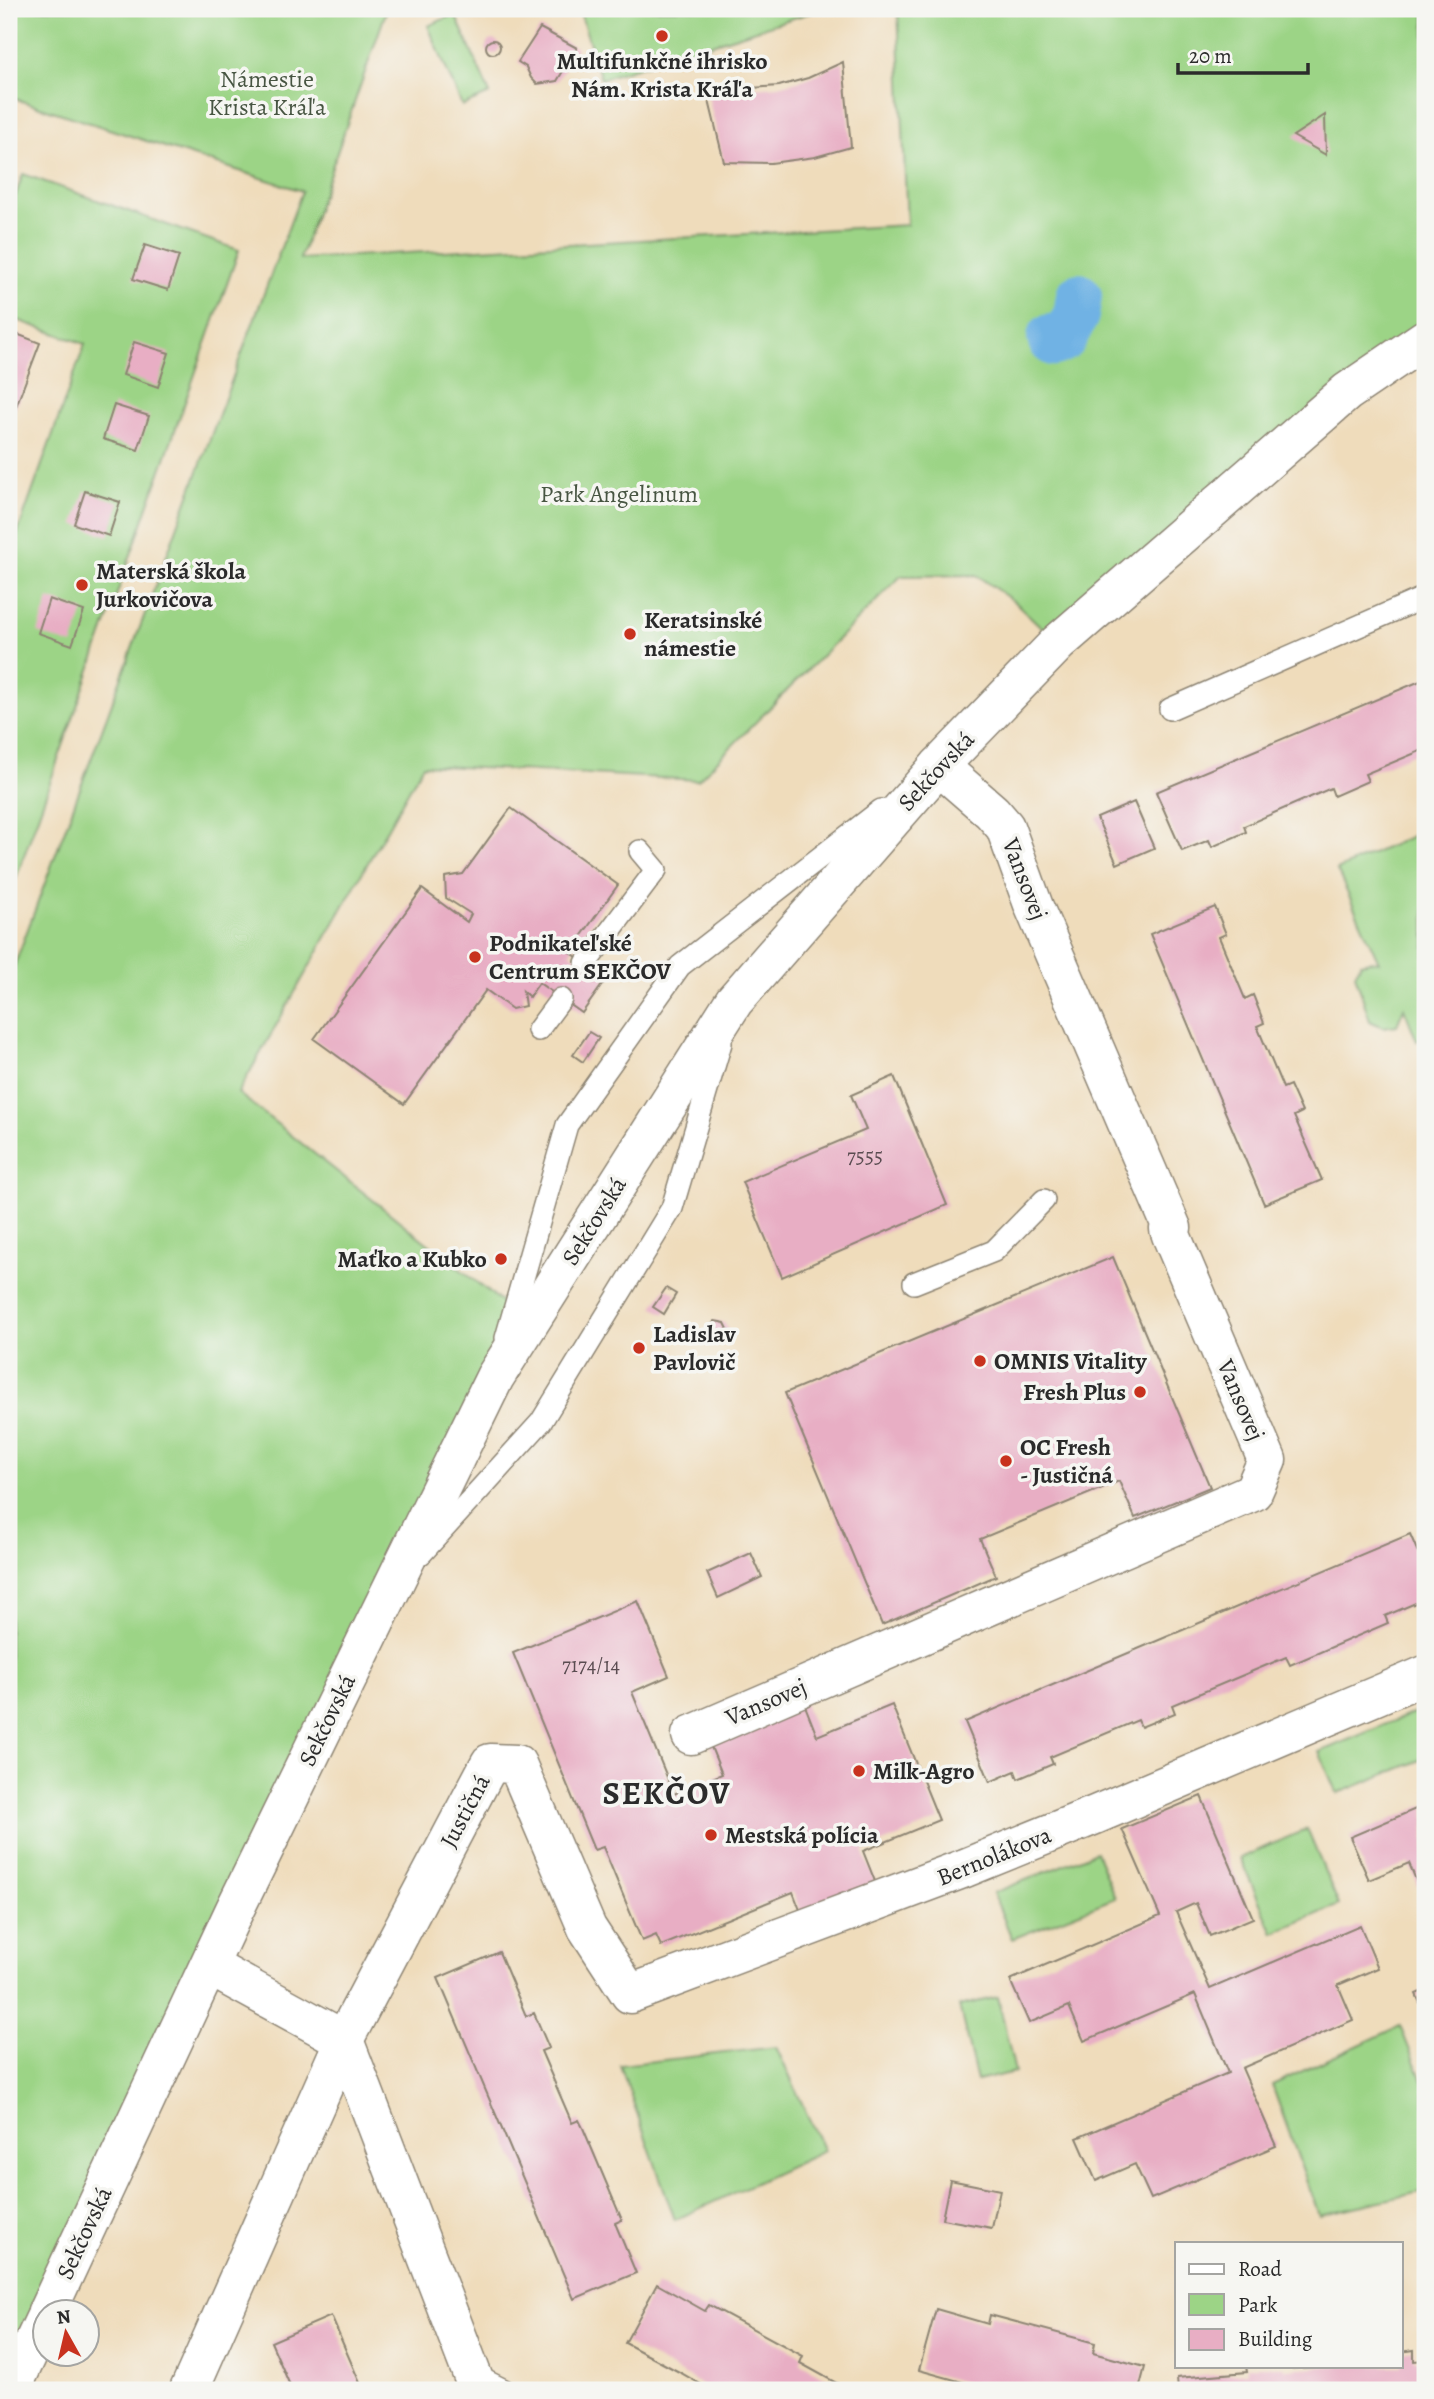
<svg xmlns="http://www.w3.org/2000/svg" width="1434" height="2399" font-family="Alegreya,serif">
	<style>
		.green { fill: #9cd486; stroke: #648058; stroke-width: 2 }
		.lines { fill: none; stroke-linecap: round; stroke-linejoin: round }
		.canal { stroke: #6fb2e4; stroke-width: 46 }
		.building { fill: #e8aec4 }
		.service-casing { stroke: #8d8473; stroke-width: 24 }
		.minor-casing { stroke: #8d8473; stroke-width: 41 }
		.tertiary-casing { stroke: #8d8473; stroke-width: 41 }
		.service { stroke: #fff; stroke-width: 21 }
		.minor { stroke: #fff; stroke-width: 38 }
		.tertiary { stroke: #fff; stroke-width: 38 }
		.poi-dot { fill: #c8321e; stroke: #f6f6f2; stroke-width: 2.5 }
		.labels { text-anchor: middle; stroke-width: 7; stroke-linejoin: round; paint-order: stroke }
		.number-label { font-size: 21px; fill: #5a4c51 }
		.poi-label { font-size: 24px; font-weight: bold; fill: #2b2b2b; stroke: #f6f6f2; text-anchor: start }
		.park-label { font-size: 24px; fill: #475542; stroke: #f6f6f2 }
		.street-label { font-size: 24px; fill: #2b2b2b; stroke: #f6f6f2 }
		.district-label { font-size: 32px; font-weight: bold; letter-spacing: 2px; fill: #2b2b2b; stroke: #f6f6f2 }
	</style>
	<rect width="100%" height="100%" fill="#f6f6f2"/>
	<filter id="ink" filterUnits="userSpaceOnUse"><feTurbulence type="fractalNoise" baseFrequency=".0143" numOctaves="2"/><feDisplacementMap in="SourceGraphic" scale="14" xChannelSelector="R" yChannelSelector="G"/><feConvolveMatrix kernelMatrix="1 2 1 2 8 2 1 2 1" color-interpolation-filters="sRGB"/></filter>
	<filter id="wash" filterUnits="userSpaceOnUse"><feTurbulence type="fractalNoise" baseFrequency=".00686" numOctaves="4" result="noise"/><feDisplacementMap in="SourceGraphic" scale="28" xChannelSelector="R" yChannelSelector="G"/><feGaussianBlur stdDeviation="1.57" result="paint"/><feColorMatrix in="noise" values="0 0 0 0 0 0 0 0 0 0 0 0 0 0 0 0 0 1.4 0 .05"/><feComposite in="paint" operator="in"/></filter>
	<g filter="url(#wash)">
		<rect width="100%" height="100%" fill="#efdcbb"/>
		<!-- green -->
		<g class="green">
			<path d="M9,9h378l-87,250 607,-34 -9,-216h527v312l-367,322 -42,-40 -40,-28 -75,1 -203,204 -275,-15 -185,328 285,226 -514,1071v-1410l293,-789 -293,-94z"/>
			<path d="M579,9h243l-221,70z"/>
			<path d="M455,14l35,80 -28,12 -34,-80z"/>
			<path d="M23,174l216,76 -230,648v-341l76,-213 -76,-27v-102z"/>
			<path d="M1425,830v207l-8,4 -13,-33 -7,17 -14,2 -13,-6 -15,-47 6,-11 9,-2 9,1 -42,-92z"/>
			<path d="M1425,1708v50l-88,36 -18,-42z"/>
			<path d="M1307,1829l32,76 -66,28 -33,-75z"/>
			<path d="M1096,1852l19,46 -103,41 -19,-46z"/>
			<path d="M998,1997l17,75 -38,9 -18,-75z"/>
			<path d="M1400,2026l25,62v103l-106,24 -47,-130z"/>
			<path d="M776,2047l48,104 -149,69 -55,-155z"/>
		</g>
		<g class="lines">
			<!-- canal -->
			<path class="canal" d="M1050,337l1,4 3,2 9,-4 13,-24 3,-19"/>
		</g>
		<g id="blocks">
			<!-- building -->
			<g class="building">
				<path d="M540,28l37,20 -20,33 -20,3 -6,-6 -5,-11 -8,-5z"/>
				<circle cx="493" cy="47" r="7"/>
				<path d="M843,62l8,85 -36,10 -44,6 -47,-1 -19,-78 46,4 28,-2 29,-8z"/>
				<path d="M1325,115l1,40 -33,-19z"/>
				<path d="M145,245l34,11 -11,34 -35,-11z"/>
				<path d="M9,331l31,12 -31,82z"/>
				<path d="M134,342l35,11 -11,34 -35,-12z"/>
				<path d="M114,405l35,11 -11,34 -35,-11z"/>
				<path d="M85,491l35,11 -11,34 -35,-12z"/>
				<path d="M49,599l35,12 -12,34 -34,-12z"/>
				<path d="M1425,679v70l-60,25 3,7 -34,15 -3,-8 -87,38 2,6 -34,15 -3,-7 -27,11 -26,-59z"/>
				<path d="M1134,802l20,46 -37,16 -20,-46z"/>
				<path d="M511,808l107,77 -48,67 37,26 -25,35 -43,-30 -10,14 -6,-6 2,15 -13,3 -26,-19 -82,114 -90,-65 108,-150 45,33 4,-8 -25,-16 -1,-21 18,-3z"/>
				<path d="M1215,907l11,27 -7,3 26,62 8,-4 11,28 -7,3 26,62 7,-3 12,27 -8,4 28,64 -58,24 -114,-270z"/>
				<path d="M589,1032l10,6 -16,24 -10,-7z"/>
				<path d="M894,1076l53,129 -165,72 -40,-95 124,-52 -15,-35z"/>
				<path d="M1113,1257l97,230 -75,31 -16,-37 -139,58 16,37 -114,49 -97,-232z"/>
				<path d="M666,1288l10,6 -12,20 -11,-7z"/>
				<path d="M715,1321l10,2 5,10 -9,9 -11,-3 -3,-10z"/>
				<path d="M1410,1534l15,35v30l-40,17 3,7 -98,42 -4,-8 -7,3 -107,45 3,8 -34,14 -3,-7 -88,37 3,7 -35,15 -3,-8 -25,11 -25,-60z"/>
				<path d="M751,1553l11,24 -44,21 -11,-25z"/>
				<path d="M638,1601l31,75 -37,16 42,102 48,-20 -15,-37 95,-39 15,38 75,-31 47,115 -76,31 13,33 -74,31 -9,-23 -132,54 -5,-11 -14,6 -39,-94 -9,3 -81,-197z"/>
				<path d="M1201,1796l52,122 -43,18 -14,-33 -20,9 34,77 150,-64 18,43 -40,17 15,35 -111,48 34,78 -125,53 -16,-35 -39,17 -19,-43 151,-65 -33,-79 -111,47 -15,-35 -40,17 -19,-43 150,-64 -38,-87z"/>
				<path d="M1425,1805v97l-16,-39 -40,17 -19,-43z"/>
				<path d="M499,1952l27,64 8,-3 15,35 -8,3 31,72 7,-3 4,8 39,92 -7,3 21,50 -62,26 -136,-321z"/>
				<path d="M1425,1990v24l-9,-20z"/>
				<path d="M950,2180l50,10 -8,38 -50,-9z"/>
				<path d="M657,2284l48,27 4,-6 94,51 -3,7 49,27h-138l-30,-17 -56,-30z"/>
				<path d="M936,2309l52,15 2,-9 105,28 -2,10 52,14 -6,23h-148l-72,-20z"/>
				<path d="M331,2316l32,74h-71l-21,-48z"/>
				<path d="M1414,2350v11l11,-1v30h-247l-1,-12 70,-6 -1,-6h39v3l45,-3h71v-14z"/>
			</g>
		</g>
	</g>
	<g filter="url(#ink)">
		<use href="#blocks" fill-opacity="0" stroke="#8d8473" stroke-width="2"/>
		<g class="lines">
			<!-- service casing -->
			<g class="service-casing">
				<g id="service">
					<path d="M1170,709l255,-112"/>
					<path d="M586,963l70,-93 -16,-19"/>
					<path d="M538,1030l23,-31"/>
					<path d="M914,1283l80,-32 50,-51"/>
					<path d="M506,1338l61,-213 113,-159 201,-156"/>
					<path d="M421,1554l120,-132 131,-214 49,-165"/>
					<path d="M472,2374l32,16"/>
				</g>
			</g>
			<!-- minor casing -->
			<g class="minor-casing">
				<g id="minor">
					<path d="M691,1735l562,-243 14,-32 -96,-225 -2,-6 3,-1 -138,-321 -29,-80 -13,-15 -53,-46"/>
					<path d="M209,1966l135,74 134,350"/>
					<path d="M189,2390l155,-350 146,-277 27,1 70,164 43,66 335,-126 130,-53 330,-140"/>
				</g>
			</g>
			<!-- tertiary casing -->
			<g class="tertiary-casing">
				<g id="tertiary">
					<path d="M47,2312l188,-403 260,-532 239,-376 205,-235 119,-123 289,-251 78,-53"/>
					<path d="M11,2390l35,-74"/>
				</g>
			</g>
			<!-- service -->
			<use href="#service" class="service"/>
			<!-- minor -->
			<use href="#minor" class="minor"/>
			<!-- tertiary -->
			<use href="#tertiary" class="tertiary"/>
		</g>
	</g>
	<!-- markers -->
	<g class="poi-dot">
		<circle cx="662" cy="36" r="7"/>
		<circle cx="82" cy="585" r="7"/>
		<circle cx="630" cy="634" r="7"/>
		<circle cx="475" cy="957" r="7"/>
		<circle cx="501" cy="1259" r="7"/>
		<circle cx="639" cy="1348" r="7"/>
		<circle cx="980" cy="1361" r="7"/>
		<circle cx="1140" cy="1392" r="7"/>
		<circle cx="1006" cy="1461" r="7"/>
		<circle cx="859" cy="1771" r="7"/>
		<circle cx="711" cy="1835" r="7"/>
	</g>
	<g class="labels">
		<!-- number labels -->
		<g class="number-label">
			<text x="865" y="1163">7555</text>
			<text x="591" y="1672">7174/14</text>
		</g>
		<!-- poi labels -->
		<g class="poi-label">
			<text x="662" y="69" text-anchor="middle">Multifunkčné ihrisko<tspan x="662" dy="28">Nám. Krista Kráľa</tspan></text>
			<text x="96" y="579">Materská škola<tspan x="96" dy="28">Jurkovičova</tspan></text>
			<text x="644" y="628">Keratsinské<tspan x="644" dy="28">námestie</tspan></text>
			<text x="489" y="951">Podnikateľské<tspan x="489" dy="28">Centrum SEKČOV</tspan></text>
			<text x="487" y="1267" text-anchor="end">Maťko a Kubko</text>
			<text x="653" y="1342">Ladislav<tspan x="653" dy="28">Pavlovič</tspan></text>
			<text x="994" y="1369">OMNIS Vitality</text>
			<text x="1126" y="1400" text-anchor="end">Fresh Plus</text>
			<text x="1020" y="1455">OC Fresh<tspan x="1020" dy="28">- Justičná</tspan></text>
			<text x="873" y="1779">Milk-Agro</text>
			<text x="725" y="1843">Mestská polícia</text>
		</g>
		<!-- park labels -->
		<g class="park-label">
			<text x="267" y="87">Námestie<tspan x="267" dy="28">Krista Kráľa</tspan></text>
			<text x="619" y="502">Park Angelinum</text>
		</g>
		<!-- street labels -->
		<g class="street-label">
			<text transform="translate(936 771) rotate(-47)" y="8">Sekčovská</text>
			<text transform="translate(1025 879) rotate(69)" y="8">Vansovej</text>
			<text transform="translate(594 1221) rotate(-58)" y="8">Sekčovská</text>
			<text transform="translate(1241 1400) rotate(67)" y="8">Vansovej</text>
			<text transform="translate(766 1702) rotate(-23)" y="8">Vansovej</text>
			<text transform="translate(327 1720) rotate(-64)" y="8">Sekčovská</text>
			<text transform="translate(465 1811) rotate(-62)" y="8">Justičná</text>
			<text transform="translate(994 1856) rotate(-22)" y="8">Bernolákova</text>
			<text transform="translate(84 2233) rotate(-65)" y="8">Sekčovská</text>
		</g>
		<!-- district labels -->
		<g class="district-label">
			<text x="667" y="1804">SEKČOV</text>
		</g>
	</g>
	<!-- margin -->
	<rect width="1434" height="2399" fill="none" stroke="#f6f6f2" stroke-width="35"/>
	<!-- legend -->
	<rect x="1175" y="2242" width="228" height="126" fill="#f6f6f2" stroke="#a5a5a2" stroke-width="2"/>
	<rect x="1189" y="2264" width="35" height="10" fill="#ffffff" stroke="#a5a5a2" stroke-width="2"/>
	<text x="1238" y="2276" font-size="21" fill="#2b2b2b">Road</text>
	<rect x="1189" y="2294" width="35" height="21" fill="#9cd486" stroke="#a5a5a2" stroke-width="2"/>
	<text x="1238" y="2312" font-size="21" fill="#2b2b2b">Park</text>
	<rect x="1189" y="2329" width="35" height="21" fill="#e8aec4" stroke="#a5a5a2" stroke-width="2"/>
	<text x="1238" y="2346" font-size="21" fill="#2b2b2b">Building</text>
	<!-- north arrow -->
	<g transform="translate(66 2333) rotate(352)"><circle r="33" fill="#f6f6f2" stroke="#a5a5a2" stroke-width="2"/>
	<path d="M0-5L12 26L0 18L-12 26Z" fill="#c8321e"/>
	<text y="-10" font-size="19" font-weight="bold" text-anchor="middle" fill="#2b2b2b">N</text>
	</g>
	<!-- scale -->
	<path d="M1178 63v10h130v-10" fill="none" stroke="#2b2b2b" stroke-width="3.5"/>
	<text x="1189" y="63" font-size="21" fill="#2b2b2b" stroke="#f6f6f2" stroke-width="5" paint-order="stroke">20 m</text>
</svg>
